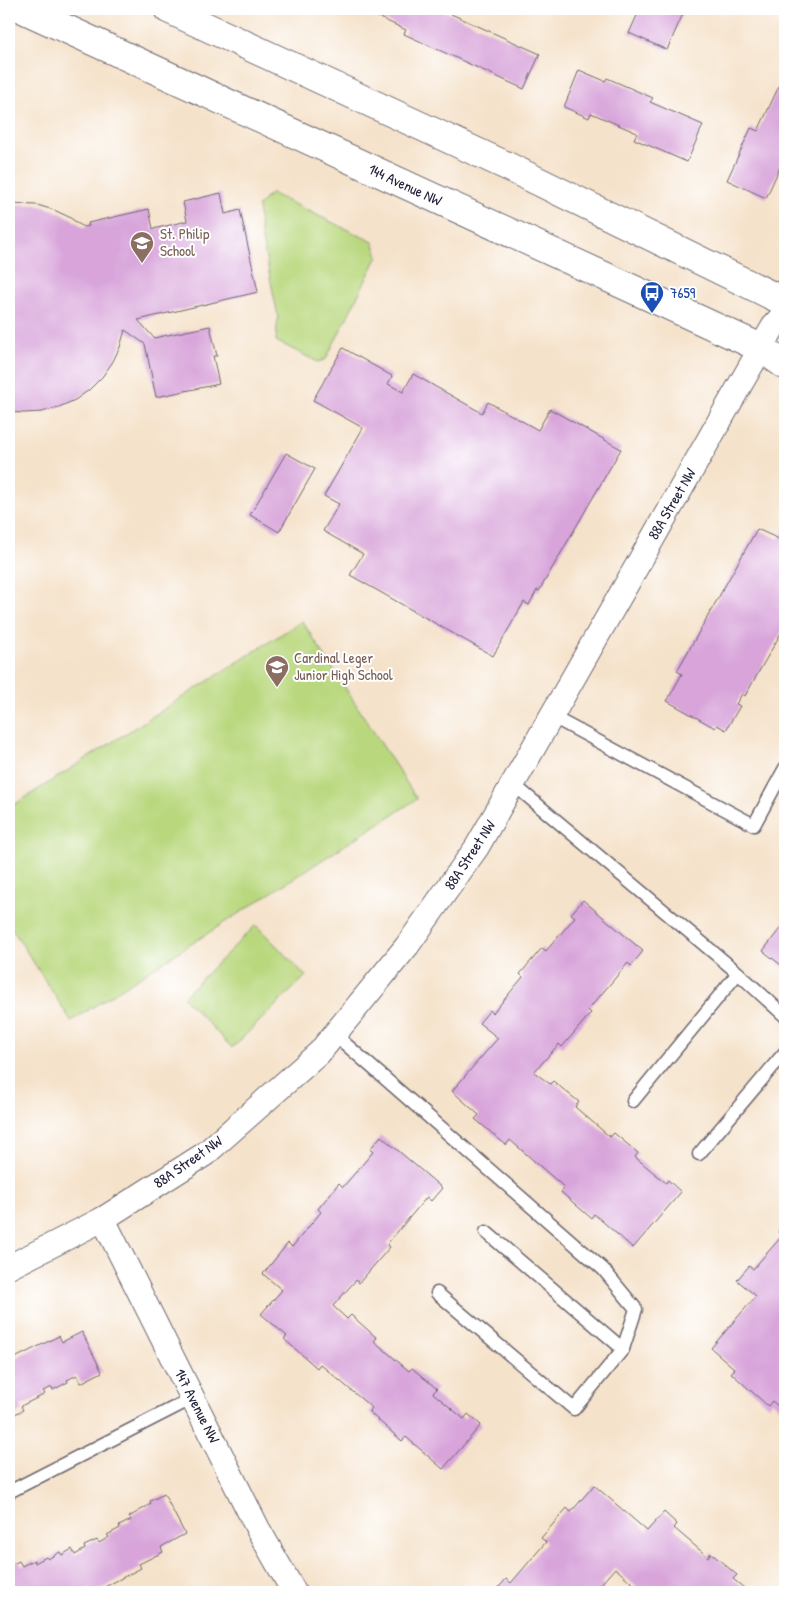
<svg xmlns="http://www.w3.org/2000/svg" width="794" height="1601" font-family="'Patrick Hand',sans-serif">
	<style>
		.green { fill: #b9d87e; stroke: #6e7d5c }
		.building { fill: #d8a4da }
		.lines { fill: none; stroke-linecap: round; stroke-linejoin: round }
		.service-casing { stroke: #6c656d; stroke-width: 15 }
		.minor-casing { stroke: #6c656d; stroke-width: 26 }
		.tertiary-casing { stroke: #6c656d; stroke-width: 30 }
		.service { stroke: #fff; stroke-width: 12 }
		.minor { stroke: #fff; stroke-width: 24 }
		.tertiary { stroke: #fff; stroke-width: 28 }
		.labels { text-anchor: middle; stroke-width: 4; stroke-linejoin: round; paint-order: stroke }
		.street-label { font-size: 15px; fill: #22223b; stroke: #fff }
		.education-label { font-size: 15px; fill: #785e54; stroke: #fff; text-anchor: start }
		.transit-label { font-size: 15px; fill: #164399; stroke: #fff; text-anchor: start }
	</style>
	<rect width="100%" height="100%" fill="#fff"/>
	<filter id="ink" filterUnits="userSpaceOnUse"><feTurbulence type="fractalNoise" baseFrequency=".02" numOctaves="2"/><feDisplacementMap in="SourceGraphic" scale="10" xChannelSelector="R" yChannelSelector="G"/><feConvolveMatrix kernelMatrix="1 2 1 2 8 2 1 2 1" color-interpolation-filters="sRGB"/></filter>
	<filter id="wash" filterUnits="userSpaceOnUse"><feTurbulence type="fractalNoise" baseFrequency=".0096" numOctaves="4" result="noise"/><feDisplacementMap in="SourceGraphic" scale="20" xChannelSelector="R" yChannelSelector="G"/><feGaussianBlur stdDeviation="1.12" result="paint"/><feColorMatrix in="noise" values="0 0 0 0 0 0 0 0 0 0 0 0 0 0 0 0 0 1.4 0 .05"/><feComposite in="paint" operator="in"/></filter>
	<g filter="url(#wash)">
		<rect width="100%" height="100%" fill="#f5e2ca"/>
		<!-- green -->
		<g class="green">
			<path d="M271,193l102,49 5,14 -52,103 -8,3 -42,-21 2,-25 -18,-87 -2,-23z"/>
			<path d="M302,621l115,178 -346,222 -62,-97v-116z"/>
			<path d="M256,925l50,51 -74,72 -49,-51z"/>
		</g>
		<g id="blocks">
			<!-- building -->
			<g class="building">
				<path d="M346,9h94l100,45 -16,35 -120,-55 2,-4 -45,-21 -2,6z"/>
				<path d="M640,9h45l-18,41 -38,-17z"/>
				<path d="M579,70l26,11 2,-3 46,20 -3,4 53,23 -16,37 -53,-23 3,-6 -46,-20 -2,5 -25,-11z"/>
				<path d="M785,84v72l-19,42 -39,-18 24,-52 7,3 21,-45 5,2z"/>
				<path d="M221,193l4,21 15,-4 18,82 -120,28 16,18 56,-12 7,30h-4l6,28 -63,13 -11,-53 -20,-14 -5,17 -8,16 -10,14 -13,13 -14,10 -16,7 -17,5 -18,1 -15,-1v-208l28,1 17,5 15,7 14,10 6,-1 -1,-3 61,-14 4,20 34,-8 -4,-19z"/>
				<path d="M343,348l49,28 -4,8 15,8 10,-18 69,39 6,-11 50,28 12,-21 71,40 -82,142 -2,-1 -8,15 -5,-3 -31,54 -143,-81 13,-21 -40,-23 16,-27 -15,-8 39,-68 -50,-28z"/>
				<path d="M286,453l29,16 -36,63 -29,-17z"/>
				<path d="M785,528v98l-40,70 -3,-2 -6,10 4,2 -14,24 -9,-5 -2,3 -48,-27 15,-27 -5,-3 80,-142 22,10z"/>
				<path d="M583,900l60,51 -12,15 -3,-3 -40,47 3,3 -29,34 -3,-3 -25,28 16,12 3,-3 26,21 -4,5 35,30 4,-4 24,20 -3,4 31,26 2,-3 13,12 -48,56 -39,-34 -3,4 -30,-26 4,-4 -55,-48 -4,5 -31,-26 4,-4 -27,-24 46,-53 -19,-15 11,-13 3,3 30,-36 -3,-3 22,-26 4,3 29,-34 -4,-3z"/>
				<path d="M785,922v46l-22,-17z"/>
				<path d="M381,1136l61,52 -11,13 -4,-4 -40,47 3,3 -31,36 -3,-3 -23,26 14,13 4,-4 26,23 -3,3 35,30 3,-3 25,21 -4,4 31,26 4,-5 13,11 -38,44 -37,-32 -4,4 -33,-29 3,-4 -52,-44 -3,4 -33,-29 3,-3 -26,-22 21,-24 -19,-16 25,-31 4,4 29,-35 -3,-3 21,-26 4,4 30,-35 -3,-3z"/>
				<path d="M785,1224v188l-13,-11 -4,5 -37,-33 4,-4 -24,-21 45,-52 -19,-16 12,-14 4,3 29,-33 -4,-4z"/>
				<path d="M82,1332l20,40 -21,11 -4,-8 -10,5 1,2 -15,8 -1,-3 -9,4 2,3 -24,12 2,4 -14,7v-52l3,-1 -1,-4 48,-24 3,6z"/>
				<path d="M594,1485l53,46 17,-19 13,12 -3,4 34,29 3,-4 26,22 -4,4 16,13h-113l3,-3 -24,-21 -14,16 4,3 -4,5h-106l11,-13 5,4 35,-41 -5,-4 26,-30 4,4z"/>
				<path d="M164,1494l21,40 -24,13 2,5 -24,12 2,4 -46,24h-3l-1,-4 -8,4h-74v-26l10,-5 3,5 12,-6 1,3 11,-6 2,2 12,-7 2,3 10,-6 3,6 10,-6 -1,-3 13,-6 2,3 10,-6 -2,-2 13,-7 -1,-2 12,-6 -2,-3 22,-13 -1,-3z"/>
			</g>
		</g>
	</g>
	<g filter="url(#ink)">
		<use href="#blocks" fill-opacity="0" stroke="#6c656d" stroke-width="1"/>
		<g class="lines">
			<!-- service casing -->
			<g class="service-casing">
				<g id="service">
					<path d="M551,716l203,109 31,-57"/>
					<path d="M513,784l225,189 47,43"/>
					<path d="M334,1034l269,235 33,40 -13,40 -49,60 -137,-116"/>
					<path d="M633,1101l105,-128"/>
					<path d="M699,1154l86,-102"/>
					<path d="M486,1232l137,117"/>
					<path d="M9,1492l184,-94"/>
				</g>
			</g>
			<!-- minor casing -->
			<g class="minor-casing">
				<g id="minor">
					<path d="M103,1219l155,310 36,63"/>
					<path d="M9,1267l94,-48 102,-65 114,-101 88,-107 70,-99 284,-499 14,-24 10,-11"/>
				</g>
			</g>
			<!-- tertiary casing -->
			<g class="tertiary-casing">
				<g id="tertiary">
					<path d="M23,9l738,339 24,17"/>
					<path d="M168,9l339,157 278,136"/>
				</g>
			</g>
			<!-- service -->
			<use href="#service" class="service"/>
			<!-- minor -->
			<use href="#minor" class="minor"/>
			<!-- tertiary -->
			<use href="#tertiary" class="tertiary"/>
		</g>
	</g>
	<!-- icons -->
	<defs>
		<g id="school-pin" transform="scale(1.25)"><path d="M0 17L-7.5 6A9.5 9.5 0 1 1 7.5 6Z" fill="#8d6e63" stroke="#fff"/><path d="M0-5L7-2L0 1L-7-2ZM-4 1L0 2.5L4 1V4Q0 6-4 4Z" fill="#fff"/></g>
		<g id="bus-pin" transform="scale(1.25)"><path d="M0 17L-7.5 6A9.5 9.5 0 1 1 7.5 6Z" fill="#1a4fb4" stroke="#fff"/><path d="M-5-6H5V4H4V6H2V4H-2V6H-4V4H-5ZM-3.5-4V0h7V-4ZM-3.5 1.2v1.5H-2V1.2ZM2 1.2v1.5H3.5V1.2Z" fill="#fff"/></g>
	</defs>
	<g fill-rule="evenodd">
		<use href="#school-pin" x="142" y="243"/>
		<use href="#bus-pin" x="652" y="293"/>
		<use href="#school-pin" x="277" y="667"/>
	</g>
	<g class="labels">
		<!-- street labels -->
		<g class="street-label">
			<text transform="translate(405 185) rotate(25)" y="5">144 Avenue NW</text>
			<text transform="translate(672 504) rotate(-60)" y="5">88A Street NW</text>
			<text transform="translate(470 855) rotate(-57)" y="5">88A Street NW</text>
			<text transform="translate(188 1162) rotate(-35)" y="5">88A Street NW</text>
			<text transform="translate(197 1406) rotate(63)" y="5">147 Avenue NW</text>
		</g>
		<!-- education labels -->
		<g class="education-label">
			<text x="160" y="239">St. Philip<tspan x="160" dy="17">School</tspan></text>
			<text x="294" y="663">Cardinal Leger<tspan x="294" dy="17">Junior High School</tspan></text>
		</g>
		<!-- transit labels -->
		<g class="transit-label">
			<text x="670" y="298">7659</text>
		</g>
	</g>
	<!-- margin -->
	<rect width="794" height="1601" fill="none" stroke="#fff" stroke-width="30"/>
</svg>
